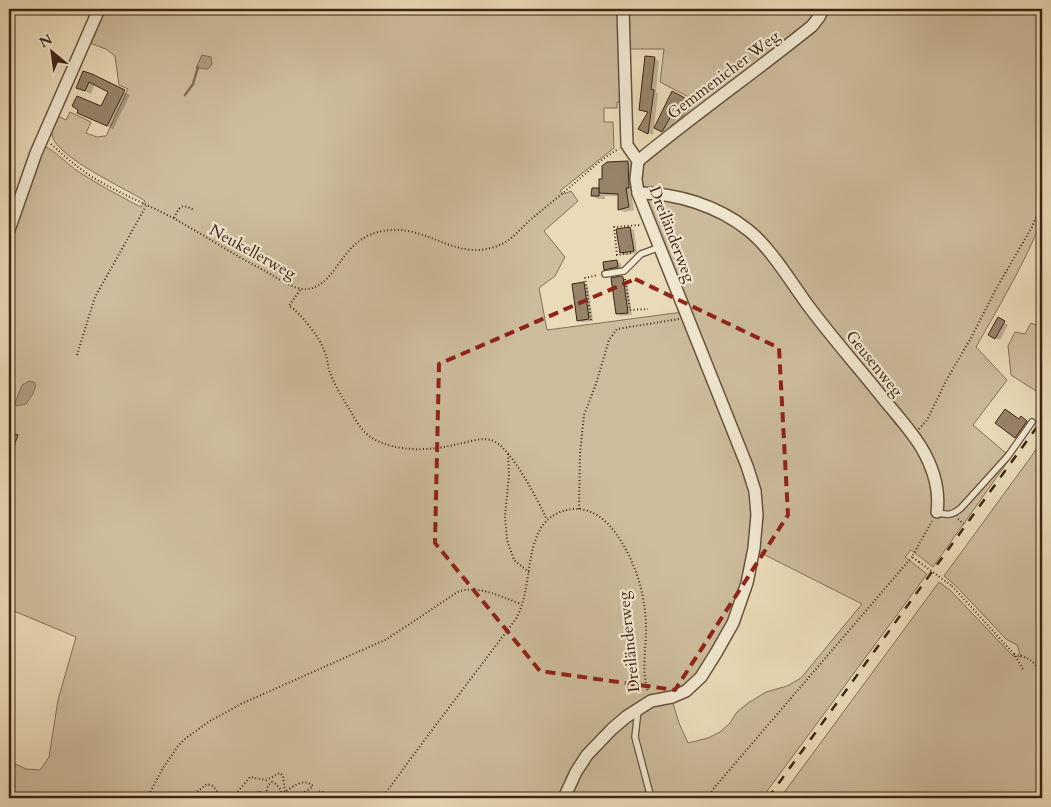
<svg xmlns="http://www.w3.org/2000/svg" width="1051" height="807" font-family="Cardo,serif">
	<style>
		.green { fill: #cdbc9c; stroke: #857058 }
		.water { fill: #af9d80; stroke: #816d55 }
		.shadow { fill: #0003 }
		.lines { fill: none; stroke-linecap: round; stroke-linejoin: round }
		.stream { stroke: #816d55; stroke-width: 2.5 }
		.building { fill: #978369; stroke: #3d2414 }
		.lane-casing { stroke: #68523d; stroke-width: 8 }
		.street-casing { stroke: #68523d; stroke-width: 14 }
		.path { stroke: #3d2414; stroke-width: 2; stroke-dasharray: 1 2.5; stroke-linecap: butt }
		.lane { stroke: #f1e8d1; stroke-width: 5.5 }
		.street { stroke: #f1e8d1; stroke-width: 11 }
		.rail { stroke: #3d2414; stroke-width: 2.5; stroke-dasharray: 9 9; stroke-linecap: butt }
		.path-bridge { stroke: #3d2414; stroke-width: 2; stroke-dasharray: 1 2.5; stroke-linecap: butt }
		.marked { fill: none; stroke: #8f2418; stroke-width: 4; stroke-dasharray: 10 6; stroke-linejoin: round }
		.labels { text-anchor: middle; stroke-width: 4.5; stroke-linejoin: round; paint-order: stroke }
		.street-label { font-size: 16px; fill: #3d2414; stroke: #f1e8d1 }
	</style>
	<rect width="100%" height="100%" fill="#eadbb8"/>
	<filter id="stains"><feTurbulence type="fractalNoise" baseFrequency=".004" numOctaves="4"/><feColorMatrix values="0 0 0 0 .2 0 0 0 0 .09 0 0 0 0 .02 0 0 0 .5 -.17"/></filter>
	<radialGradient id="worn" r=".72"><stop offset=".6" stop-color="#630" stop-opacity="0"/><stop offset="1" stop-color="#630" stop-opacity=".3"/></radialGradient>
	<!-- green -->
	<g class="green">
		<path d="M102,9h516l6,92 -7,1v6h-13v14h9l1,26 -54,43 4,3 7,-3 7,10 -34,30 21,26 -10,19 -16,12 8,42 136,-18c17,42 33,85 49,128 9,24 22,50 22,76 0,44 -15,88 -35,127 -11,20 -26,48 -51,53 -4,1 -8,0 -11,1v8l15,-5 7,23 9,20 20,-5 12,-6 10,-9 7,-11 11,-9 18,-11 21,-6 14,-8 61,-74 -103,-52c3,-33 2,-55 -8,-87l-61,-156 -47,-111c20,-12 96,24 111,40 18,19 30,44 45,66 12,16 26,31 39,46 20,25 39,49 58,75l8,-5 -98,-120 -30,-45 -20,-22 -20,-14 -28,-14 -34,-13 -28,-4c-6,-5 -8,-15 -4,-21 12,-21 43,-39 62,-53l-3,-6 -40,31 9,-12 28,-25 -38,-20 4,-33h-37l-1,-40h193l3,11 9,-11h31l3,3 5,-3h5l6,6 5,-6h156v211c-18,44 -42,85 -66,127l31,33 -34,45 34,29 -38,44 -14,13 3,2 14,-13 38,-45 1,2 -78,110 -22,-17 -6,7 22,17 -165,224h-753v-37l17,8 14,1 9,-13 9,-57 18,-63 -67,-28v-153l7,-12 -7,-2v-201l31,-91 4,-4c13,6 23,18 35,26 20,13 41,24 62,35l4,-6c-18,-12 -92,-45 -93,-67 0,-6 3,-12 6,-18l8,4 4,-8 21,10 -5,11 11,4 9,-1 22,-47 -9,-4 -4,-29 -9,-7 -17,-6z"/>
		<path d="M1038,322l4,2v71l-31,-20 -3,-29 7,-14 10,2 6,-11 5,2z"/>
		<path d="M1042,438v360h-262l159,-216 11,8 63,66 8,1 -4,-12 -11,-6 -52,-55 -10,-8 89,-122z"/>
	</g>
	<!-- water -->
	<g class="water">
		<path d="M202,55l9,2 1,7 -4,5 -12,-1z"/>
		<path d="M29,381l5,1 2,3 -3,9 -7,10 -10,2 -1,-3 7,-18z"/>
	</g>
	<!-- shadow -->
	<g class="shadow">
		<path d="M654,58l5,3 -3,31 2,2 -5,41 -13,-7 8,-15 -7,-3z"/>
		<path d="M84,72l46,23 -17,34 -29,-14 17,-7 9,-16 -15,-8 -4,10 -13,-6z"/>
		<path d="M673,93l17,9 -8,16 -4,-2 -10,18 -13,-7z"/>
		<path d="M628,162l5,3 1,25 -3,1 3,19 -10,2 -5,-3v-13h-14v3h-7l-6,-3z"/>
		<path d="M630,228l4,2 3,23 -12,2 -4,-2z"/>
		<path d="M617,261l4,3 1,5 -13,2 -4,-2z"/>
		<path d="M623,278l4,3 5,34 -11,1 -4,-2z"/>
		<path d="M584,284l4,2 5,35 -11,1 -4,-2z"/>
		<path d="M998,319l10,6 -8,15 -10,-5z"/>
		<path d="M1025,420l5,4 -11,15 -4,-2 4,-16z"/>
	</g>
	<g class="lines">
		<!-- stream -->
		<path class="stream" d="M185,95l8,-11 5,-17"/>
	</g>
	<!-- building -->
	<g class="building">
		<path d="M645,56l10,1 -4,32 3,1 -6,44 -10,-5 10,-17 -9,-2z"/>
		<path d="M83,71l9,3 33,16 -18,36 -30,-13 1,-3 -6,-4 5,-10 24,10 7,-14 -19,-10 -4,9 -9,-3z"/>
		<path d="M672,91l13,7 -9,18 -4,-2 -10,18 -8,-4z"/>
		<path d="M628,161l1,27h-3l3,19 -11,3v-16l-19,-1v-14h3v-13l5,-4z"/>
		<path d="M592,188h7v8h-8z"/>
		<path d="M630,227l4,24 -14,2 -4,-24z"/>
		<path d="M617,260l1,7 -14,3 -1,-8z"/>
		<path d="M620,276l3,1 5,36 -12,1 -5,-36z"/>
		<path d="M584,282l5,37 -12,2 -5,-37z"/>
		<path d="M998,317l7,4 -10,18 -7,-4z"/>
		<path d="M1005,409l14,10 2,-3 6,5 -12,17 -20,-15z"/>
		<path d="M9,431l9,4 -3,8 -6,-2z"/>
	</g>
	<g class="lines">
		<!-- lane casing -->
		<g class="lane-casing">
			<g id="lane">
				<path d="M605,274l19,-3 17,-17 19,-7"/>
				<path d="M1040,292l2,-5"/>
				<path d="M937,512c10,4 16,3 24,-4l47,-52 24,-34"/>
				<path d="M638,710l-3,27 16,61"/>
			</g>
		</g>
		<!-- street casing -->
		<g class="street-casing">
			<g id="street">
				<path d="M638,161c57,-47 117,-89 174,-135l7,-9 4,-8"/>
				<path d="M638,193c39,0 80,13 110,37 22,17 43,52 59,74 25,34 53,65 79,98 12,14 25,29 35,45 12,20 19,42 16,65"/>
				<path d="M9,230l27,-77 63,-144"/>
				<path d="M564,798l12,-26 11,-17 25,-26 14,-12 25,-16 21,-4 14,-6 15,-14 15,-24 17,-30 14,-40 7,-35 3,-33 -2,-24 -8,-25 -109,-273 -2,-14 2,-18 -11,-16 -4,-136"/>
			</g>
		</g>
		<!-- path -->
		<g class="path">
			<path d="M51,144c13,12 26,23 41,33 26,16 55,27 81,41 31,17 61,37 92,53 13,7 29,20 44,18 32,-7 32,-57 83,-59 41,-2 67,34 110,14 11,-5 19,-16 28,-24 16,-13 32,-26 47,-39 13,-11 26,-24 42,-32"/>
			<path d="M174,218c6,-12 7,-15 20,-8"/>
			<path d="M631,253l-14,2 -3,-28 26,-2"/>
			<path d="M625,279l5,31 18,-1"/>
			<path d="M300,290l-11,16c11,6 31,32 35,44 4,8 3,17 7,25 5,13 13,25 20,37 5,9 12,21 21,26 24,14 56,13 82,7 12,-2 25,-8 37,-5 19,5 48,62 56,80"/>
			<path d="M591,320l-6,-42 13,-3"/>
			<path d="M77,355l18,-58 51,-91"/>
			<path d="M919,429l8,-9 20,-41 24,-41 25,-49 36,-62 10,-24"/>
			<path d="M508,454l1,21 -4,41 2,24 7,20 16,13"/>
			<path d="M579,509l1,-56 4,-38 12,-31 13,-44 8,-11 62,-10"/>
			<path d="M958,519l6,5"/>
			<path d="M919,562l-7,-5 20,-36"/>
			<path d="M952,586l62,68 10,17"/>
			<path d="M1014,654c13,2 20,8 28,18"/>
			<path d="M147,798l16,-30 15,-22 8,-8 24,-17 31,-17 146,-65 72,-48c24,-5 39,5 62,13"/>
			<path d="M189,798l18,-14 6,2 6,8 16,1 15,-18 16,3 14,-7 3,3 2,16c7,-5 19,-15 28,-6l-8,6v5l16,-6 10,7"/>
			<path d="M196,798l8,-3 8,1 2,2"/>
			<path d="M247,798l7,-5 6,-1 3,2h3l2,-9 4,-3 4,2 5,6 -1,8"/>
			<path d="M315,798l5,-3 4,3"/>
			<path d="M382,798l44,-60 90,-119c15,-27 10,-67 25,-91 7,-12 21,-19 35,-19 16,0 29,10 38,22 22,29 33,67 32,104 -1,18 -4,39 2,56"/>
			<path d="M708,798l6,-10 198,-231"/>
		</g>
		<!-- lane -->
		<use href="#lane" class="lane"/>
		<!-- street -->
		<use href="#street" class="street"/>
		<!-- rail -->
		<path class="rail" d="M768,798l274,-378"/>
		<!-- path-bridge -->
		<path class="path-bridge" d="M919,562l33,24"/>
	</g>
	<!-- marked area -->
	<path class="marked" d="M635,279l144,69 9,167 -113,175 -135,-19 -105,-128 4,-179z"/>
	<g class="labels">
		<!-- street labels -->
		<g class="street-label">
			<text transform="translate(723 74) rotate(-37)" y="6">Gemmenicher Weg</text>
			<text transform="translate(673 234) rotate(69)" y="6">Dreiländerweg</text>
			<text transform="translate(253 251) rotate(29)" y="6">Neukellerweg</text>
			<text transform="translate(875 363) rotate(51)" y="6">Geusenweg</text>
			<text transform="translate(628 642) rotate(-96)" y="6">Dreiländerweg</text>
		</g>
	</g>
	<!-- margin -->
	<rect width="1051" height="807" fill="none" stroke="#eadbb8" stroke-width="30"/>
	<rect x="10" y="10" width="1031" height="787" fill="none" stroke="#3d2414" stroke-width="2.5"/>
	<rect x="15" y="15" width="1021" height="777" fill="none" stroke="#3d2414"/>
	<!-- north arrow -->
	<g transform="translate(52 52) rotate(331)" stroke="#f1e8d1" stroke-width="4" paint-order="stroke">
	<path d="M0-4L9 19L0 12L-9 19Z" fill="#3d2414"/>
	<text y="-8" font-size="14" font-weight="bold" text-anchor="middle" fill="#3d2414">N</text>
	</g>
	<rect width="100%" height="100%" filter="url(#stains)"/>
	<rect width="100%" height="100%" fill="url(#worn)"/>
</svg>
